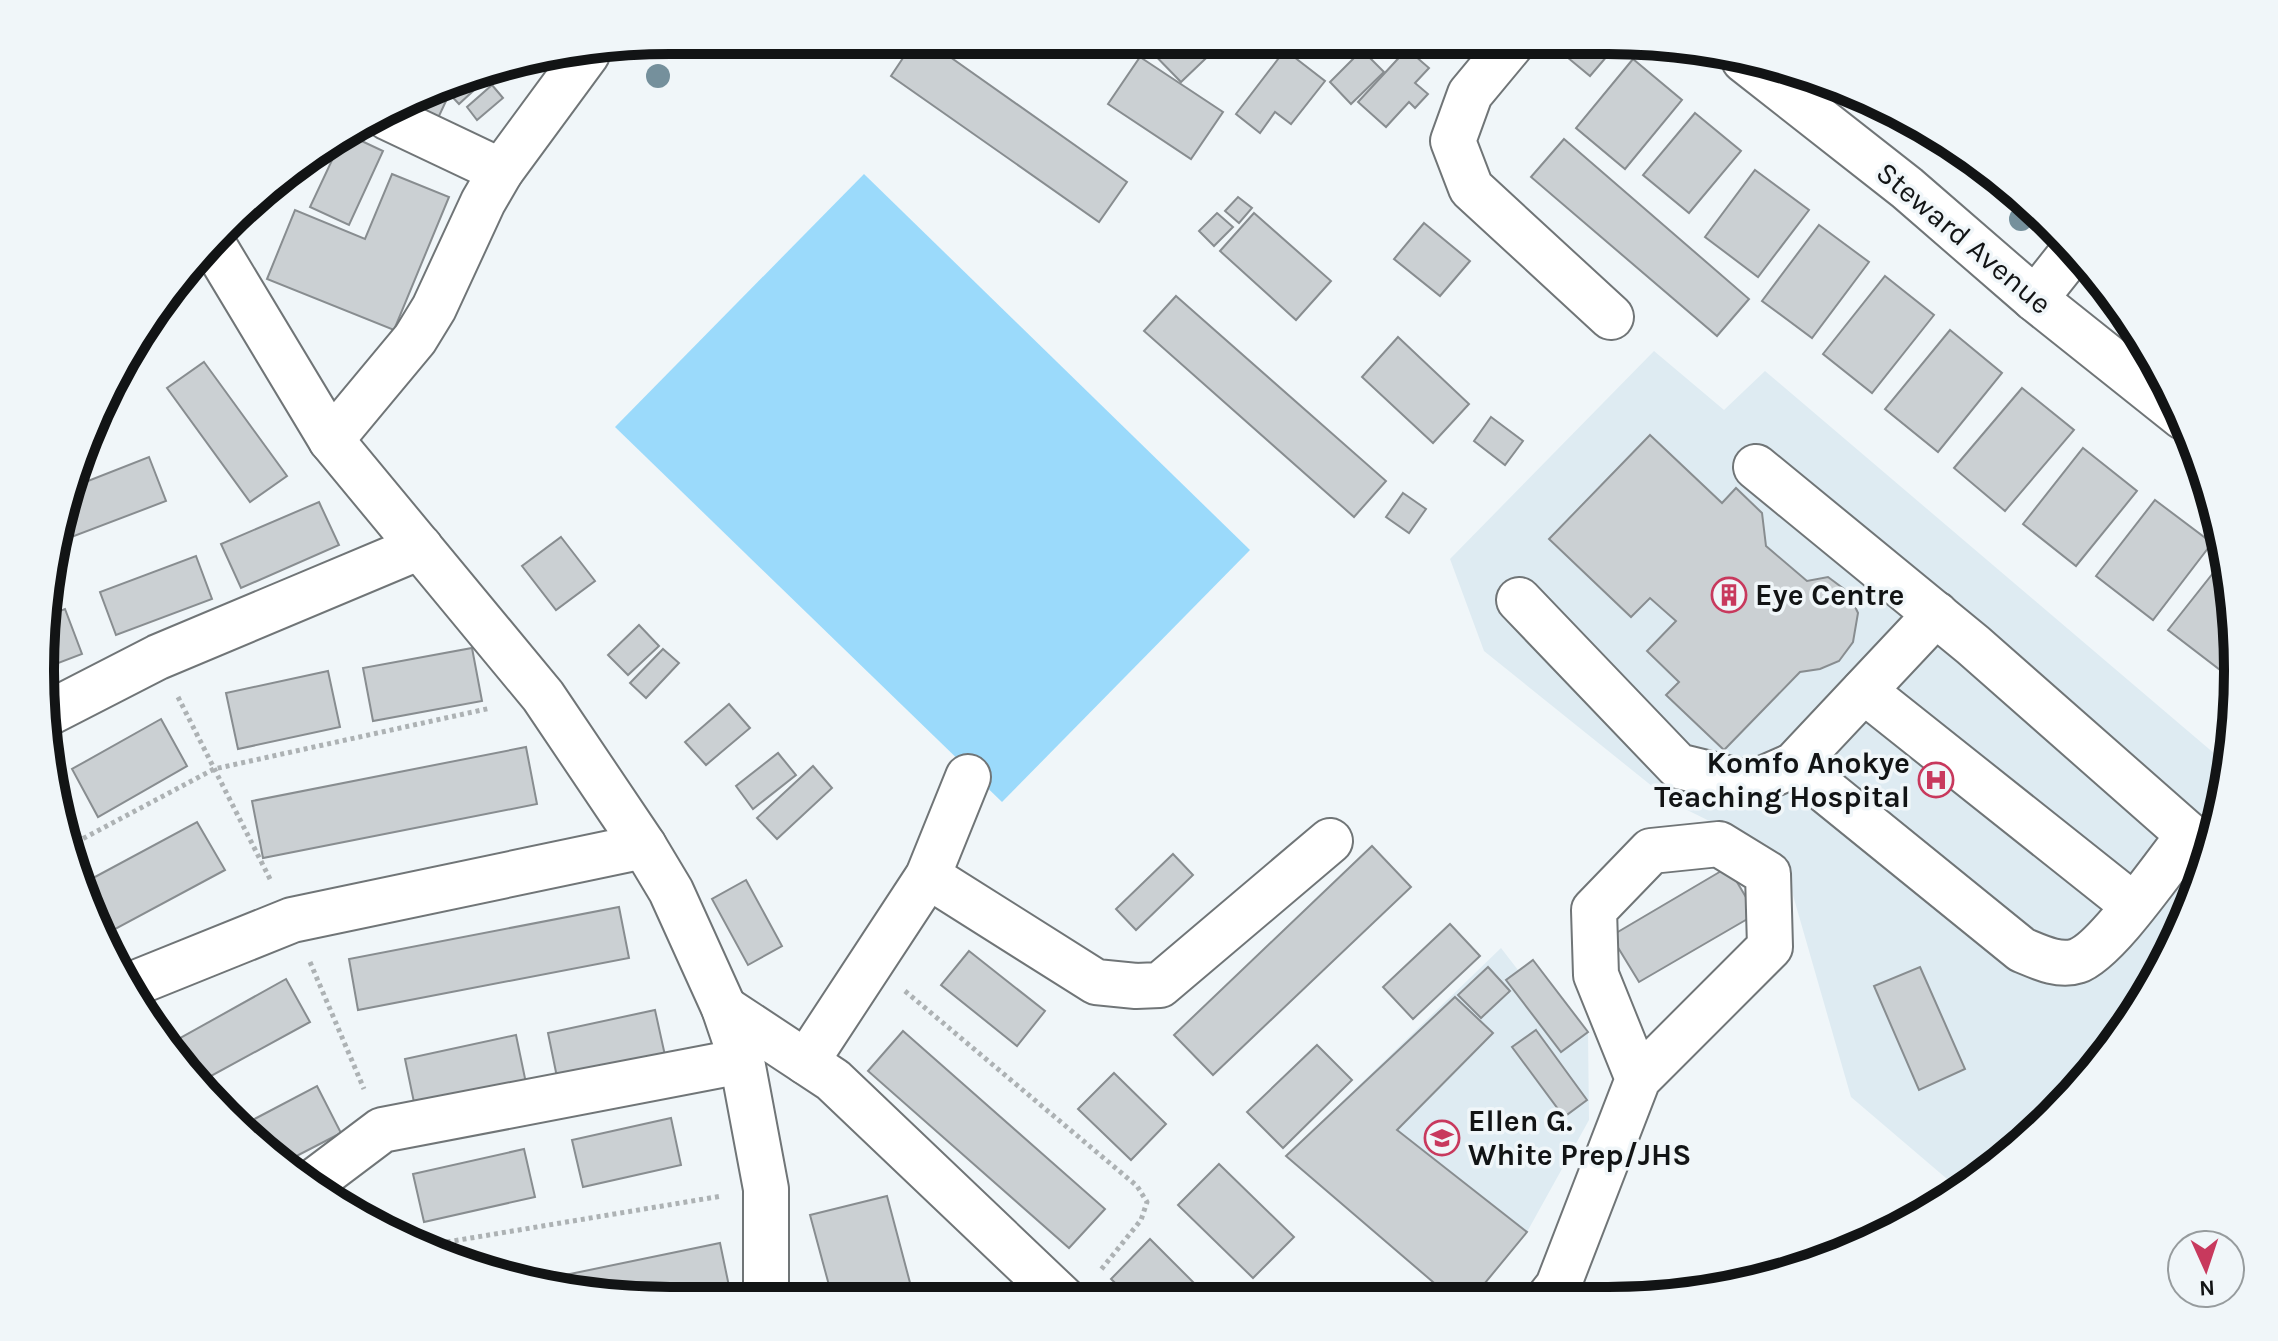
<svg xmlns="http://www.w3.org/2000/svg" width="2278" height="1341" font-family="Karla,sans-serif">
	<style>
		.built { fill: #deebf2 }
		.green { fill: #9bdafb }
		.building { fill: #cbd0d3; stroke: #888d90; stroke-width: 2 }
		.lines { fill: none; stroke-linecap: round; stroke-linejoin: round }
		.minor-casing { stroke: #707577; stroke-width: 48 }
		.path { stroke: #adb2b4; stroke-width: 5; stroke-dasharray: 4 4; stroke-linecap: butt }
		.minor { stroke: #fff; stroke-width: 44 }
		.tree { fill: #75909c }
		.labels { text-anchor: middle; stroke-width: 7; stroke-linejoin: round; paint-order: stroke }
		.street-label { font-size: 30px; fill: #121415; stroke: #f0f6f9 }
		.poi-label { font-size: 30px; font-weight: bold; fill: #121415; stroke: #f0f6f9; text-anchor: start }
		.rim { fill: none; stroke: #121415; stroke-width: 10 }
	</style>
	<rect width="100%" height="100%" fill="#f0f6f9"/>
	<!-- built -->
	<g class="built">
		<path d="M1654,351l70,59 41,-39 464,395 -3,28 -36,118 -59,109 -107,123 -64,46 -109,-93 -69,-240 -109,-54 -189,-152 -34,-92z"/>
		<path d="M1501,948l17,22 15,-10 55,72 1,88 -62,112 -73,68 -168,-144z"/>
	</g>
	<!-- green -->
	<path class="green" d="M864,174l386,376 -248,252 -387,-375z"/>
	<!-- building -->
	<g class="building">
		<path d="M915,40h11l201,142 -28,40 -208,-146z"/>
		<path d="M1141,41h83l-43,41z"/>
		<path d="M1562,41h58l-30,35 -34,-28z"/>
		<path d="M1407,49l22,19 -14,15 13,11 -13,14 -6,-6 -23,25 -28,-25z"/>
		<path d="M1285,50l40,31 -34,43 -16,-12 -15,21 -24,-19z"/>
		<path d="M1362,50l22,22 -33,32 -21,-22z"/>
		<path d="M1140,57l83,55 -32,47 -83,-55z"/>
		<path d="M1633,59l49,41 -57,69 -49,-41z"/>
		<path d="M498,68l-39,36 -16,-17 25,-14z"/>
		<path d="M492,85l11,13 -26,22 -10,-13z"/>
		<path d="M430,94l16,7 -14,30 -30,-22z"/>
		<path d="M1695,113l46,38 -52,62 -46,-38z"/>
		<path d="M351,136l32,15 -34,74 -39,-18 31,-66z"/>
		<path d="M1564,139l185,160 -32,37 -186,-159z"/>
		<path d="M1755,170l54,40 -51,67 -53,-40z"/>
		<path d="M392,174l57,23 -55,133 -127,-51 28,-69 70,29z"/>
		<path d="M1238,197l14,11 -13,15 -14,-12z"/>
		<path d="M1217,213l16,14 -19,19 -15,-15z"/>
		<path d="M1254,213l77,68 -35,39 -76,-69z"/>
		<path d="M1424,223l46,38 -30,35 -46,-37z"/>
		<path d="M1819,225l50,37 -57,76 -50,-37z"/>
		<path d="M1885,276l49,39 -62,78 -49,-39z"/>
		<path d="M1176,296l210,185 -32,36 -210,-186z"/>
		<path d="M2125,312l7,9 14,25 -30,-23z"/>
		<path d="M1950,330l52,43 -64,79 -53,-43z"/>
		<path d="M1398,337l71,67 -36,39 -71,-66z"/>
		<path d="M204,362l83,114 -37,26 -83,-114z"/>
		<path d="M2022,388l52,42 -69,81 -51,-43z"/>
		<path d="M1491,417l32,24 -18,24 -31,-24z"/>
		<path d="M1650,435l72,68 14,-15 26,25 4,33 41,35 21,-4 20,15 10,21 -5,29 -14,19 -19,8 -20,3 -76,78 -58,-55 13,-13 -32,-31 29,-30 -26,-23 -19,19 -82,-78z"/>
		<path d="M2083,448l54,43 -61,75 -53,-42z"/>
		<path d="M149,457l17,44 -105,40 9,-53z"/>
		<path d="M1403,493l23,16 -17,24 -23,-16z"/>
		<path d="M2155,500l57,43 -59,77 -57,-44z"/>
		<path d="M319,502l20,43 -98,43 -20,-44z"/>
		<path d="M561,537l34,44 -39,29 -34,-44z"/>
		<path d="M196,556l16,43 -96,36 -16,-43z"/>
		<path d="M2225,558l2,1 10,105 -9,12 -60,-46z"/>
		<path d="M65,609l17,45 -42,16 9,-55z"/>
		<path d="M639,625l20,21 -31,29 -20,-20z"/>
		<path d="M472,648l10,53 -109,20 -10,-53z"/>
		<path d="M663,649l16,14 -33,35 -16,-15z"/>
		<path d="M328,671l12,56 -102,22 -12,-56z"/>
		<path d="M729,704l21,24 -44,37 -21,-23z"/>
		<path d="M161,719l26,47 -89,51 -26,-48z"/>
		<path d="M526,747l11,57 -274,54 -11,-57z"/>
		<path d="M778,753l18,22 -43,34 -17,-23z"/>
		<path d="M813,766l19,22 -55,51 -20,-21z"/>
		<path d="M197,822l28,48 -119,64 -26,-49z"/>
		<path d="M1372,846l39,41 -198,188 -39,-40z"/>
		<path d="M1173,854l20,21 -57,55 -20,-21z"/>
		<path d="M1728,867l28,47 -117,68 -28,-46z"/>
		<path d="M746,880l36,66 -34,19 -36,-66z"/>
		<path d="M619,907l10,51 -271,52 -9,-51z"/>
		<path d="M1450,924l30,32 -67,63 -30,-32z"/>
		<path d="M969,951l76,60 -28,35 -76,-61z"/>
		<path d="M1533,960l55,72 -27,20 -55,-72z"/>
		<path d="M1488,967l22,24 -29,27 -23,-23z"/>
		<path d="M1920,967l45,102 -46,21 -45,-104z"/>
		<path d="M286,979l24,43 -110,60 -30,-28 -4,-8z"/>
		<path d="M1455,997l38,36 -96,97 130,102 -56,68h-17l-168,-144z"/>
		<path d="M655,1010l11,50 -108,22 -10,-49z"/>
		<path d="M1536,1030l51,70 -23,17 -52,-70z"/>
		<path d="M903,1031l202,178 -36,39 -201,-177z"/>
		<path d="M516,1035l11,53 -111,24 -11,-53z"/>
		<path d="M1317,1045l35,35 -69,68 -36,-36z"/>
		<path d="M1114,1073l52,51 -35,36 -53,-51z"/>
		<path d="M317,1086l24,47 -56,29 -40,-38z"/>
		<path d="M671,1118l10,47 -98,22 -11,-47z"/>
		<path d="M524,1149l11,48 -111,25 -11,-48z"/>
		<path d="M1219,1164l75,73 -41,41 -75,-73z"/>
		<path d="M887,1196l26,98 -23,6h-57l-23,-85z"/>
		<path d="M1150,1239l61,61h-78l-22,-21z"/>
		<path d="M720,1243l10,48 -43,9h-58l-93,-19z"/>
	</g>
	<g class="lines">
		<!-- minor casing -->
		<g class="minor-casing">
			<g id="minor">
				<path d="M1514,41l-44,53 -17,47 18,47 140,129"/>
				<path d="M1744,60l163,128 128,111 148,118"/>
				<path d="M387,117l114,54"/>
				<path d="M213,244l118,196 212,256 101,150 27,45 53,117 18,53 24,128v111"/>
				<path d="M2035,299l39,-49"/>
				<path d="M331,440l84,-101 19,-31 49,-106 18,-31 86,-117"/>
				<path d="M1756,467l217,178 235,207"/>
				<path d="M1519,600l159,166 73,18 43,-19 142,-151"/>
				<path d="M1864,691l269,214"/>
				<path d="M47,714l111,-57 262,-110"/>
				<path d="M1794,765l228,185c17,7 37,17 55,11 30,-10 89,-98 112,-126"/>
				<path d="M928,876l168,106 40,4 24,-1 170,-144"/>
				<path d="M133,984l159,-64 352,-74"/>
				<path d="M724,1008l109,72 231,220"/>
				<path d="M806,1062l122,-186 40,-99"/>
				<path d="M309,1185l73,-55 360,-69"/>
				<path d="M1547,1300l11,-14 80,-207 132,-132 -2,-73 -49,-30 -68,7 -57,59 2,65 42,104"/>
			</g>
		</g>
		<!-- path -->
		<g class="path">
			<path d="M178,697l93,184"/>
			<path d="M69,846l145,-77 277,-61"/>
			<path d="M310,962l54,127"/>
			<path d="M905,991l232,195 10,16 -6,18 -41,51"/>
			<path d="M423,1246l299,-50"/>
		</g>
		<!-- minor -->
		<use href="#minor" class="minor"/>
	</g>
	<!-- trees -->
	<g class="tree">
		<circle cx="658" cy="76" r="12"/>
		<circle cx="2021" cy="219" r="12"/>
	</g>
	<!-- icons -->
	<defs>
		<g id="building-ring" transform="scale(1.8)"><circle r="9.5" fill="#f0f6f9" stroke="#c8395d" stroke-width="1.5"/><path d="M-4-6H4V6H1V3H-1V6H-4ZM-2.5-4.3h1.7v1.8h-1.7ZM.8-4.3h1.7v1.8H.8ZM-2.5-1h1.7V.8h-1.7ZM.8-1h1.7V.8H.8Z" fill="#c8395d"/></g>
		<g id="hospital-ring" transform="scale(1.8)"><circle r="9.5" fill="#f0f6f9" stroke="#c8395d" stroke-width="1.5"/><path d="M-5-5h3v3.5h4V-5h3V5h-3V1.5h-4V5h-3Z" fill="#c8395d"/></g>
		<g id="school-ring" transform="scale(1.8)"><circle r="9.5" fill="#f0f6f9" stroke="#c8395d" stroke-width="1.5"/><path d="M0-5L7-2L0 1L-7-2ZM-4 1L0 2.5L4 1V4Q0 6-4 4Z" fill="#c8395d"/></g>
	</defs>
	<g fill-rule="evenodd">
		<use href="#building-ring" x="1729" y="595"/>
		<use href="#hospital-ring" x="1936" y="780"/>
		<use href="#school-ring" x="1442" y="1138"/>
	</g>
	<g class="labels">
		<!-- street labels -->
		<g class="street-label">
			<text transform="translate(1964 238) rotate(40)" y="10">Steward Avenue</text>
		</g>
		<!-- poi labels -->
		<g class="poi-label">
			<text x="1755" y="605">Eye Centre</text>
			<text x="1910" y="773" text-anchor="end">Komfo Anokye<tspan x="1910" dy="34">Teaching Hospital</tspan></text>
			<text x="1468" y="1131">Ellen G.<tspan x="1468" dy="34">White Prep/JHS</tspan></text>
		</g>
	</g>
	<!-- crop -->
	<path d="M0 0H2278V1341H0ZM670 54H1608A616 616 0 0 1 2224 670V671A616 616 0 0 1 1608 1287H670A616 616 0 0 1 54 671V670A616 616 0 0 1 670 54Z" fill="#f0f6f9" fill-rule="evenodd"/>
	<path class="rim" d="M670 54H1608A616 616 0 0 1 2224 670V671A616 616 0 0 1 1608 1287H670A616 616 0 0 1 54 671V670A616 616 0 0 1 670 54Z"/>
	<!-- north arrow -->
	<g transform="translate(2206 1269) rotate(177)"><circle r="38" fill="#f0f6f9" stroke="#979c9e" stroke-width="2"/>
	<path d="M0-6L14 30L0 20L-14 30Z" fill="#c8395d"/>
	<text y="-12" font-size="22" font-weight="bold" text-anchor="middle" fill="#121415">N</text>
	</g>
</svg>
